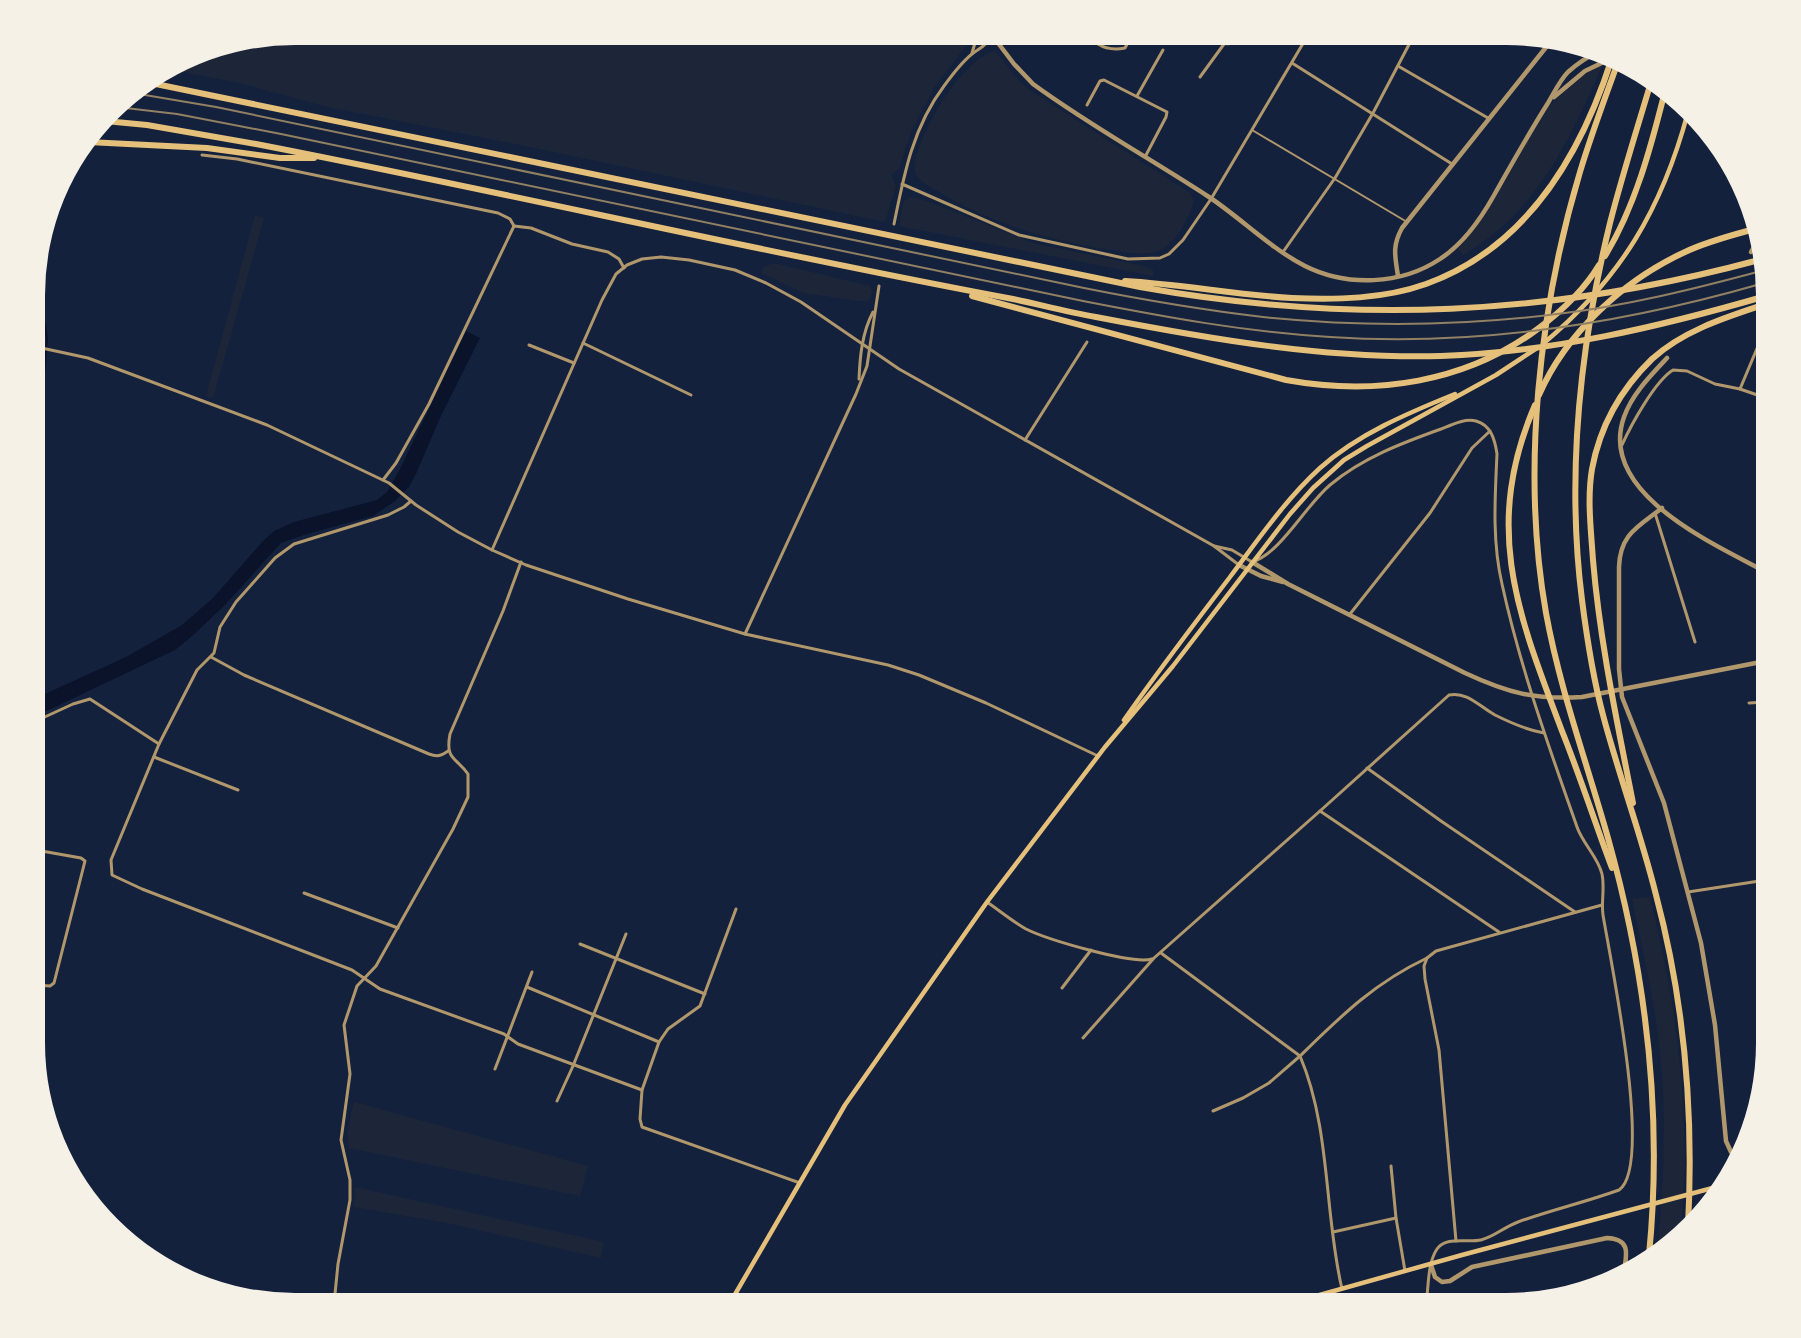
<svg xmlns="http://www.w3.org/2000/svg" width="1801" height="1338" font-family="Roboto,sans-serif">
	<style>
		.green { fill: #1d2539 }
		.water { fill: #0b132b }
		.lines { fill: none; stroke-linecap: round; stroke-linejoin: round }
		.stream { stroke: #0b132b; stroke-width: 2 }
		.pedestrian { stroke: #b1986c; stroke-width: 2 }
		.minor { stroke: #b1986c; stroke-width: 3 }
		.tertiary { stroke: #b1986c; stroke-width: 4.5 }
		.secondary { stroke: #e5c07b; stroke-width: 4.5 }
		.motorway { stroke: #e5c07b; stroke-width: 6 }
		.rail { stroke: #918062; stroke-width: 2 }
	</style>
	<rect width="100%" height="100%" fill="#14213d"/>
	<!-- green -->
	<g class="green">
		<path d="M295,35h679l-40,53 -23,44 -12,37 -8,6 5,11 -11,36 -355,-75 -202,-40 -89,-24 -66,-13 38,-22z"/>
		<path d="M995,51l25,31 11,9 159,102 4,7c-5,18 -18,44 -36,51 -15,5 -31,1 -46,-1 -61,-9 -124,-27 -176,-60 -8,-5 -18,-9 -21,-18 -4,-17 19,-58 28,-72 10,-15 34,-46 52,-49z"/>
		<path d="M1603,64c-25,57 -52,118 -99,161 -13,12 -27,21 -41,30l-7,-8 14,-14 79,-126c16,-18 33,-32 54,-43z"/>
		<path d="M910,197l17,4 106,42 111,23 9,4v6l-254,-50 4,-24z"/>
		<path d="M255,215l9,3 -51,180 -7,-2z"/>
		<path d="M774,263l96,23 2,7 -4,8h-9l-56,-8 -42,-20 2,-6z"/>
		<path d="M1650,897c27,108 42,222 31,334l-23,17c5,-57 8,-116 4,-173 -4,-60 -18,-118 -30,-176z"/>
		<path d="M354,1102l234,64 -8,30 -231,-48 -2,-15z"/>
		<path d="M355,1187l249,55 -3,16 -154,-35 -93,-16z"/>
	</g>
	<!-- water -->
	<path class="water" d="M466,331l14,7 -40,80 -24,56 -7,13 -14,14 -22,15 -66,18 -26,9 -57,63 -34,32 -15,12 -139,66v-18l90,-41 56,-32 31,-27 50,-57 11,-10 20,-9 83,-22 10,-8 13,-23z"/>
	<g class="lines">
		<!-- stream -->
		<path class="stream" d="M36,472l11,-133 -2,-15 -8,-15"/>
		<!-- pedestrian -->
		<path class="pedestrian" d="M1252,130l155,92"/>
		<!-- minor -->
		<g class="minor">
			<path d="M1097,35l1,9c8,5 17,6 27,4l7,-13"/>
			<path d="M1123,35l7,4"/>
			<path d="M1208,35c13,8 24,15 34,0"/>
			<path d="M972,53l3,-10 8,-7 5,1"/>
			<path d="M1292,63l160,101"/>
			<path d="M1398,66l90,52"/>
			<path d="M1200,77l24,-33"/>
			<path d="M1137,96l26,-46"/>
			<path d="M1087,105l13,-24 4,-1 63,32 -1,5 -21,40"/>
			<path d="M202,155l35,4 261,54 12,6 4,7"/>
			<path d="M902,184l117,51 109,24 32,-1 9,-4 14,-14 28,-41 97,-164"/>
			<path d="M894,224c10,-50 19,-97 50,-138 8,-11 18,-24 28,-32 10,-8 13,-6 18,-19"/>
			<path d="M1283,252l52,-74 38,-65 41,-78"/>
			<path d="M583,343l108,52"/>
			<path d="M529,345l45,18"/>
			<path d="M37,347l51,11 179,67 122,58 27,22 42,27 34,18 34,15 102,34 117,35 143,31 31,10 67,28 112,53"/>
			<path d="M859,379c1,-23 3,-46 14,-67"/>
			<path d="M1740,389l26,-62"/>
			<path d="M1025,440l62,-98"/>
			<path d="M1622,445c9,-20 33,-64 51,-75l14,1 28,13 25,5 26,9"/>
			<path d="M383,480l13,-17 33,-59 85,-178 17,2 41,16 36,8 11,7 5,9"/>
			<path d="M411,501l-7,6 -16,8 -94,29 -19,14 -39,44 -16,25 -6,26 -17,17 -38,74 -48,116 1,15 30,14 210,81 28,19 124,45 14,10 124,46 -2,29 2,8 158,56"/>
			<path d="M1655,513l40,129"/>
			<path d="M1214,546l18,4 20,12c29,-9 53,-56 78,-77 32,-27 72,-42 111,-56 10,-4 24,-11 35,-8 15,4 19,19 21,33 -2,43 -5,87 5,130 18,83 47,163 75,243 6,17 21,30 25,47 3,14 -1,28 1,41 7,43 51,251 16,275 -33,12 -68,20 -101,32 -14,5 -24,15 -37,18 -14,3 -35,-4 -44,9 -10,15 -8,38 -11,54"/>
			<path d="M492,550l110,-250 14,-26 11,-9 15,-6 19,-2 28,3 46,10 31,13 35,19 98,67 315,177 25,19"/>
			<path d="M1350,614l80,-101 42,-65 18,-17"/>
			<path d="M745,634l111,-240 11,-28 12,-80"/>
			<path d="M211,657l33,18 185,79c8,3 12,2 19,-3"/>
			<path d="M1749,703l17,-1"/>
			<path d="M36,721l37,-17 17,-5 69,45"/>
			<path d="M1763,747h3"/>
			<path d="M154,757l84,33"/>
			<path d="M1367,768l74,53 134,91"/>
			<path d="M1688,892l78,-12"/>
			<path d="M304,893l94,35"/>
			<path d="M987,902c13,9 25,19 39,27 20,10 106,36 126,30"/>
			<path d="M1499,932l-179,-121 129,-116c18,-4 31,12 46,20 16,8 32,15 49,18"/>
			<path d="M580,944l125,50"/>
			<path d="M1161,953l139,103 -31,27 -26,15 -30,13"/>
			<path d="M35,985l15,1 4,-3 31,-122 -4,-3 -45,-8"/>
			<path d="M527,987l132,55"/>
			<path d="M1062,988l29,-38"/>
			<path d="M1083,1038l71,-80 166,-147"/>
			<path d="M495,1069l37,-97"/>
			<path d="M642,1090l17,-48 9,-13 32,-23 36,-97"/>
			<path d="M557,1101l16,-35 53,-132"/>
			<path d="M1391,1166l5,52 9,53"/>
			<path d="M1333,1232l63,-14"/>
			<path d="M1456,1241l-17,-191 -14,-71 -1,-13 3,-8 9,-7 166,-46"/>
			<path d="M1342,1289c-18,-76 -11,-160 -42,-233 41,-40 74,-73 127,-98"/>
			<path d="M336,1303l-1,-9 3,-30 12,-64v-20l-9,-40 9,-66 -6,-49 13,-39 19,-20 77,-137 15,-32v-23c-12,-17 -23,-14 -18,-40l53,-123 18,-49"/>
		</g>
		<!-- tertiary -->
		<g class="tertiary">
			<path d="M992,35l22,29 19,20c56,41 118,75 176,113 33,22 61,51 96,69 42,21 96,19 135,-7 23,-15 40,-39 53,-62 18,-32 36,-64 55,-94 6,-10 12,-23 20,-31 9,-8 19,-15 30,-20"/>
			<path d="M1554,97l31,-26 27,-13"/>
			<path d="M1751,252l4,-7"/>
			<path d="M1398,276c-3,-20 -6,-30 4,-48l149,-187"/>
			<path d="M1667,358c-16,17 -35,36 -43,59 -27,76 90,127 142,155"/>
			<path d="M1662,508c-24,19 -42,26 -43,59v102l3,28 42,106 37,140 14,82 11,116 5,11 7,4"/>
			<path d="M1252,562l36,22 177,89c43,20 70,27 117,24l184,-36"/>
			<path d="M1239,565l22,11 22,6"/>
			<path d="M1431,1265l4,12 7,5 8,-1 22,-14 135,-29c26,1 19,19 16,38"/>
		</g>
		<!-- secondary -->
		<g class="secondary">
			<path d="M1544,343c77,-65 118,-134 144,-231"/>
			<path d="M1124,720c34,-49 70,-96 106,-143 28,-37 55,-77 90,-109 38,-34 88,-55 135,-74"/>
			<path d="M730,1303l115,-198 142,-203 118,-155 68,-81 117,-152 23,-26 31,-28 23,-14 129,-71 41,-27"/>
			<path d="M1291,1303l171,-48 258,-69"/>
		</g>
		<!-- motorway -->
		<g class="motorway">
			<path d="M1618,62c-13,36 -27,73 -38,110 -41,137 -59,300 -34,441 14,77 41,150 62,225 38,136 55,276 41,417"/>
			<path d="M1651,82c-14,47 -29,94 -41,141 -30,123 -44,251 -28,377 5,39 11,78 21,115 16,61 38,119 53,180 29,109 38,218 32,331"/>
			<path d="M151,83l989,204c212,38 411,29 619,-27"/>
			<path d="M105,121l42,4 109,19c253,49 504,108 757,155 28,6 55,13 83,18 114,22 228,42 345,39 112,-4 218,-29 325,-60"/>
			<path d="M88,142l119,6 73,10h34"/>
			<path d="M1605,256c30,-49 46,-109 60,-165"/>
			<path d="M1125,281c56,3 111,14 167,17 44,2 92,1 134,-14 100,-36 155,-129 186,-226"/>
			<path d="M972,296l314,84c89,16 180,3 253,-52 24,-18 45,-38 60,-63"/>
			<path d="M1539,395c27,-62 85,-115 146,-143 21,-10 44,-16 66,-22"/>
			<path d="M1535,405c-53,123 -17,209 27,326 18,45 33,92 50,137"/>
			<path d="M1633,803c-16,-82 -33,-160 -40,-243 -2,-30 -6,-61 -1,-91 8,-43 29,-80 60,-110 32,-29 75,-42 114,-55"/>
		</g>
		<!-- rail -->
		<g class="rail">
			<path d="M133,93l83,14 868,181c60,12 119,22 179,29 97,10 198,9 294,-3 69,-8 137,-25 204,-43"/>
			<path d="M117,107l60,7 104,20 802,167c82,16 163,31 247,36 148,10 292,-13 434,-54"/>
		</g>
	</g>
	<!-- crop -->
	<path d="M0 0H1801V1338H0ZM295 45H1506A250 250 0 0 1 1756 295V1043A250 250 0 0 1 1506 1293H295A250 250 0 0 1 45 1043V295A250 250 0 0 1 295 45Z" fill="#f6f1e7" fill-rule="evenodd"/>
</svg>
